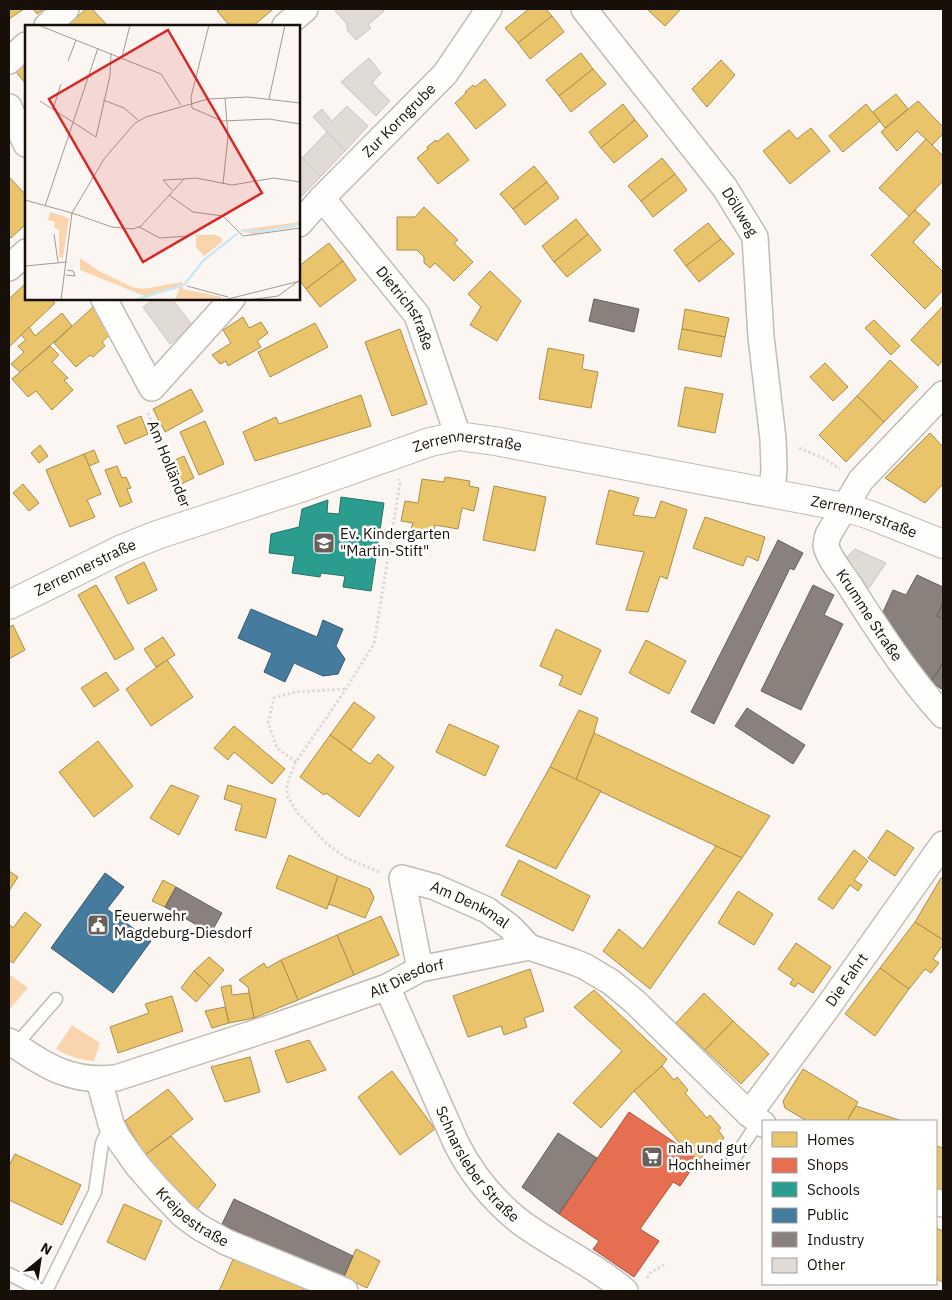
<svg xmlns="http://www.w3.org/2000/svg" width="952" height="1300" font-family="'IBM Plex Sans',sans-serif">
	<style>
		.green { fill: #fad4ad }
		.homes { fill: #e9c46a; stroke: #aa8e4d }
		.shops { fill: #e76f51; stroke: #a9523b }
		.schools { fill: #2a9d8f; stroke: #247367 }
		.public { fill: #457b9d; stroke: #375b71 }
		.industry { fill: #8a817c; stroke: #685f5a }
		.building { fill: #e1dbd5; stroke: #cbc4bf }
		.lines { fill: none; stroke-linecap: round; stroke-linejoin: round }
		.service-casing { stroke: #c2bcb6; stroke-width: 15 }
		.minor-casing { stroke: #c2bcb6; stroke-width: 28 }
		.secondary-casing { stroke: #c2bcb6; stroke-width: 30 }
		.path { stroke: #dcdbd9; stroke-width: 3; stroke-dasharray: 2.5 2.5; stroke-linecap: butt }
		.service { stroke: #fefefd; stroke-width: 12 }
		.minor { stroke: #fefefd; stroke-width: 25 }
		.secondary { stroke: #fefefd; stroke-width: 28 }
		.labels { text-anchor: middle; stroke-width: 5; stroke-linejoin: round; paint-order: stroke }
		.street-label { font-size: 15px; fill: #171009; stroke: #fff }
		.poi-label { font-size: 15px; fill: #171009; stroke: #fff; text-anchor: start }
		.inset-river { fill: none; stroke: #cbe8f3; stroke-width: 2.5 }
		.inset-road { fill: none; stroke: #a09a95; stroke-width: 1 }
		.view { fill: #d62828; fill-opacity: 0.15; stroke: #d62828; stroke-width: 2.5 }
		.inset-edge { fill: none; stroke: #171009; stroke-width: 2.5 }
	</style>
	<rect width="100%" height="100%" fill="#fbf6f2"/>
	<!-- green -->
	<g class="green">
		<path d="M9,974l19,14 -19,22z"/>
		<path d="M72,1025l28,18 -6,18c-15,-1 -26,-5 -38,-12z"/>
	</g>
	<!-- homes -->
	<g class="homes">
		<path d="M9,9h15l-15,10z"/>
		<path d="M33,9h11l-7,5z"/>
		<path d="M86,9h6l16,17h-41z"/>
		<path d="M220,9h51l1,1 -19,16h-23l-13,-15z"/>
		<path d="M529,9h17l6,7 -34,27 -13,-15z"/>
		<path d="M647,9h34l-16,17z"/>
		<path d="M552,16l12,16 -34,27 -12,-16z"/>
		<path d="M581,53l12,16 -34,27 -13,-16z"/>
		<path d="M721,60l14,15 -28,32 -15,-18z"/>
		<path d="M26,62v22l-10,-12z"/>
		<path d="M593,69l13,15 -35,28 -12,-16z"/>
		<path d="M485,79l21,26 -30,24 -21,-26 11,-10 -1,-1 8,-7 2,2z"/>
		<path d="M896,94l12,15 -23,19 -12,-16z"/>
		<path d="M918,101l25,26v7l-11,11 -15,-14 -20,20 -16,-19z"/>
		<path d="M623,104l12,16 -34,28 -12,-16z"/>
		<path d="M866,104l14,17 -37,31 -14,-16z"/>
		<path d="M635,120l13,16 -34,27 -13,-15z"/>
		<path d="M811,128l19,23 -40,33 -27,-33 26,-21 8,9z"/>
		<path d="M448,133l21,27 -31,24 -21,-26 11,-9 -1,-2 9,-7 1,2z"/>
		<path d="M926,139l17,17v25l-34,35 -30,-28z"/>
		<path d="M662,158l13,16 -34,27 -13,-15z"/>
		<path d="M534,166l13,16 -34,27 -13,-15z"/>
		<path d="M675,174l12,16 -34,27 -12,-16z"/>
		<path d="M9,177l17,18v29l-15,14 -2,-3z"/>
		<path d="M547,182l12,16 -34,27 -12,-16z"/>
		<path d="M424,207l34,33 -4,3 19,19 -19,19 -19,-18 -5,5 -6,-5v-6l-7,-7h-20v-33h18z"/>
		<path d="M915,210l15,14 -17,18 30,30v18l-18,19 -54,-54z"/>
		<path d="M576,219l12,15 -34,28 -12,-16z"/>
		<path d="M708,223l13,16 -35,27 -12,-16z"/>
		<path d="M588,234l13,16 -34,27 -13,-15z"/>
		<path d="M721,239l13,15 -35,28 -13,-16z"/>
		<path d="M329,243l14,18 -37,28 -7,-10v-13z"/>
		<path d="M343,261l13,19 -36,27 -14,-18z"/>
		<path d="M490,271l31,30 -24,40 -27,-16 11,-18 -13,-13z"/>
		<path d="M26,283v16h24l5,4 -46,44v-48z"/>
		<path d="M943,306v54l-5,6 -27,-26z"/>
		<path d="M93,307l21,24 -12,11 3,4 -12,11 -3,-2 -14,12 -22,-24z"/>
		<path d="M685,309l44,9 -4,19 -43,-8z"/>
		<path d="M62,313l10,13 -52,46 -9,-8 13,-12 -6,-6 8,-6 -5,-5 8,-8 6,9z"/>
		<path d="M243,317l6,11 12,-6 7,11 -11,8 4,6 -33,19 -2,-5 -6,3 -8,-9 19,-12 -8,-13z"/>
		<path d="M874,320l26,26 -9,9 -26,-27z"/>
		<path d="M315,323l13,24 -58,30 -12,-25z"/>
		<path d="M400,329l27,75 -35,12 -27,-74z"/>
		<path d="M682,329l43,8 -4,20 -43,-8z"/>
		<path d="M50,346l9,9 -7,7 16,16 -4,2 9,10 -21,20 -16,-19 -8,6 -16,-18z"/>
		<path d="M548,348l36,7 -2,14 16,3 -7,36 -52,-9z"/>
		<path d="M890,360l28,27 -34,35 -27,-26z"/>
		<path d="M825,363l23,24 -15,14 -23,-24z"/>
		<path d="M685,387l38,7 -8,39 -37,-7z"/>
		<path d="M191,389l12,22 -38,21 -12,-23z"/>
		<path d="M361,395l10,31 -116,35 -12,-29 33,-15 3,7z"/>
		<path d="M857,396l27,26 -38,40 -27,-27z"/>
		<path d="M141,416l7,18 -23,10 -8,-18z"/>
		<path d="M205,421l19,43 -25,11 -19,-43z"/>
		<path d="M930,433l13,14v37l-18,19 -40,-25z"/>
		<path d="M40,445l8,11 -9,7 -8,-10z"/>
		<path d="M94,450l5,12 -10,4 -5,-12z"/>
		<path d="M84,454l17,40 -14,6 8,17 -25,10 -24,-57z"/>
		<path d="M184,456l10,22 -13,6 -10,-22z"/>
		<path d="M117,466l5,12 4,-1 5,11 -4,1 5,13 -12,5 -15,-37z"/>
		<path d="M445,477l25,4 -1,5 10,2 -5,23 -12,-3 -4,21 -23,-4 -1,8 -23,-4 2,-6 -12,-2 4,-20 13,2 4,-24 22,3z"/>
		<path d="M23,484l16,19 -10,8 -16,-18z"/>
		<path d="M494,486l52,11 -11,54 -52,-11z"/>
		<path d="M609,490l30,8 -6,17 22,3 6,-17 26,9 -20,69 -7,-3 -12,36 -22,-2 18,-58 -48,-8z"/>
		<path d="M705,517l60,20 -7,24 -11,-5 -4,10 -50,-18z"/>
		<path d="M144,562l13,28 -29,14 -13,-27z"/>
		<path d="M96,585l38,64 -19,11 -37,-65z"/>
		<path d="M13,625l12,25 -16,9v-32z"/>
		<path d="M556,629l45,21 -20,45 -22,-10 4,-9 -23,-10z"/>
		<path d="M163,637l12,18 -19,12 -12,-18z"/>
		<path d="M646,640l40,21 -17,33 -40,-21z"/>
		<path d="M167,660l26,37 -42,29 -25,-37z"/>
		<path d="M106,672l13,18 -25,17 -13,-19z"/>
		<path d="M354,702l21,15 -24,33 -21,-15z"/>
		<path d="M579,710l19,8 -4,15 -18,47 -26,-13z"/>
		<path d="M449,724l50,22 -14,30 -49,-24z"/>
		<path d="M234,726l51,43 -13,15 -38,-32 -6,8 -14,-12z"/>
		<path d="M594,733l176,83 -28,42 -26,-12 -140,-66z"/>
		<path d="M330,735l40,29 8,-10 16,13 -35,50 -33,-24 -2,2 -24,-18z"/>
		<path d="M98,741l35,45 -39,31 -35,-45z"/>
		<path d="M550,767l51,24 -45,78 -50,-23z"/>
		<path d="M171,785l28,11 -20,39 -29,-17z"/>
		<path d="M228,785l48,14 -10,39 -31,-8 7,-25 -18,-6z"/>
		<path d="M887,830l27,18 -19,28 -27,-18z"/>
		<path d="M716,846l26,12 -92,131 -47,-38 16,-22 24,20z"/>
		<path d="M854,850l14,11 -14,19 8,5 -4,6 -8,-6 -17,24 -15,-10z"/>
		<path d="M289,855l49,21 -11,33 -51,-21z"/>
		<path d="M519,860l71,36 -17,35 -72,-36z"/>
		<path d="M9,871l9,6 -9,14z"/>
		<path d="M338,876l32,13 4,9 -9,20 -36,-14z"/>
		<path d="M941,878l2,1v61l-28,-18z"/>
		<path d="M163,880l13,7 -11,20 -13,-6z"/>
		<path d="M738,891l35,23 -19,31 -36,-22z"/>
		<path d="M25,912l16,13 -28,38 -4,-3v-36l4,4z"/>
		<path d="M381,916l18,39 -45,20 -17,-40z"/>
		<path d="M915,922l28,18v5l-10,14 6,4 -8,10 -6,-4 -16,20 -29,-21z"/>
		<path d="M337,935l17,40 -56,25 -17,-40z"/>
		<path d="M796,943l35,24 -18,26 -15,-10 -3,4 -5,-3 3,-5 -15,-10z"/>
		<path d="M209,957l15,13 -14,16 -16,-15z"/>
		<path d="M281,960l17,40 -44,18 -6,-31 -9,-7 25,-17 3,5z"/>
		<path d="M880,968l29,21 -34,47 -30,-22z"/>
		<path d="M530,969l14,42 -20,7 3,9 -23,8 -3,-9 -33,11 -15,-41z"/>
		<path d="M194,971l16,15 -14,16 -15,-14z"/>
		<path d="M231,985l1,10 17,-2 5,25 -25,5 -8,-36z"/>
		<path d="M594,990l73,69 -5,7 -28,25 -33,37 -28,-25 49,-52 -48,-44z"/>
		<path d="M704,993l29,28 -28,29 -29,-27z"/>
		<path d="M172,996l11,35 -65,22 -8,-26 39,-14 -4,-9z"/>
		<path d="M225,1007l4,16 -17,5 -7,-17z"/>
		<path d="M733,1021l36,33 -28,30 -36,-34z"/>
		<path d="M309,1040l17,30 -39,13 -12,-32z"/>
		<path d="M250,1057l10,35 -35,10 -14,-35z"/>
		<path d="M662,1066l12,14 3,-3 11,13 -3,3 22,25 3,-3 11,13 -3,2 6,8 -26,22 -12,-10 -52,-59z"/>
		<path d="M803,1069l55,33 -11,19h-40l-22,-13 -2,-7z"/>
		<path d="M392,1071l43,58 -35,26 -42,-58z"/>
		<path d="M168,1089l25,30 -48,36 -20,-34z"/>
		<path d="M856,1106l46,15h-55z"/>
		<path d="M171,1136l45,49 -20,26 -51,-56z"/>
		<path d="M936,1146l7,2v43l-7,-2z"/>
		<path d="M15,1154l66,31 -19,40 -53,-25v-34z"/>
		<path d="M124,1204l38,17 -17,39 -38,-18z"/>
		<path d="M936,1228l7,3v51l-7,-3z"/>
		<path d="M356,1249l24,12 -13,27 -23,-11z"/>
		<path d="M234,1257l71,29 -2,5h-84z"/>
	</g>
	<!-- shops -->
	<path class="shops" d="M629,1112l57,38 12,10 -18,26 -7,-4 -33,47 19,12 -25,36 -41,-28 6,-8 -40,-27z"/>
	<!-- schools -->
	<path class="schools" d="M341,497l43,6 -13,88 -28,-4 2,-11 -24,-3 -1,4 -28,-4 3,-17 -26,-3 2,-19 28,-7 3,-18 26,-9 -1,13 12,1z"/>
	<!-- public -->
	<g class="public">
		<path d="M251,609l66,28 6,-17 20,9 -7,17 9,13 -7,15 -15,2 -29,-13 -9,19 -21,-10 8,-19 -34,-15z"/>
		<path d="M105,873l19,14 -17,22 44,32 -38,52 -62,-45z"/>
	</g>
	<!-- industry -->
	<g class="industry">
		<path d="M594,299l45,10 -5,23 -45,-11z"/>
		<path d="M778,540l25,13 -9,17 -4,-2 -76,156 -23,-12z"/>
		<path d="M917,575l26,12v16l-6,13 6,3v44l-12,19 -48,-70 10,-22 13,5z"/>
		<path d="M813,585l21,10 -10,20 19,9 -42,86 -40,-19z"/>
		<path d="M943,603v16l-6,-3z"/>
		<path d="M943,663v27l-12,-8z"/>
		<path d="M747,708l58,37 -12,19 -58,-38z"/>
		<path d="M176,887l46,26 -11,20 -46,-26z"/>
		<path d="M558,1133l39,25 -38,56 -37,-27z"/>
		<path d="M234,1199l119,57 -11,25 -120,-57z"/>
	</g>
	<!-- building -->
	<g class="building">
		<path d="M337,9h45l2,2 -16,14 3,3 -15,12 -9,-10v-6l-12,-13z"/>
		<path d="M369,58l12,15 -9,10 18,18 -14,15 -35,-34z"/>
		<path d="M347,106l21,20 -23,25 -32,-34 9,-8 10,12z"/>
		<path d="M327,132l18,19 -24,25 -19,-18z"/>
		<path d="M299,154l22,22 -22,23z"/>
		<path d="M154,299h18l21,27 -23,18 -27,-37z"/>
		<path d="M855,549l31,14 -17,25 -24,-29z"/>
	</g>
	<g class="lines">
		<!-- service casing -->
		<g class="service-casing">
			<g id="service">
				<path d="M15,1046l41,-47"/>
				<path d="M731,1164l4,-7 24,-36"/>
				<path d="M9,1274l33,17"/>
				<path d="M46,1291l49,-99 7,-49 9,-19"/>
			</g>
		</g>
		<!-- minor casing -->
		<g class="minor-casing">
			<g id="minor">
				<path id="s1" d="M584,9l141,179 30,49 6,100 12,102 1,29 -2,25"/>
				<path d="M47,26l19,-17"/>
				<path d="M285,26l20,-17"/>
				<path d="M9,61l17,-16"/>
				<path d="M9,107l17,37"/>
				<path id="s2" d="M322,198l95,117 41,121"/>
				<path id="s3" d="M299,224l23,-26 123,-124 44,-65"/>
				<path d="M9,268l17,-16"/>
				<path d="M104,299l48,89 80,-89"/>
				<path id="s4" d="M943,394l-82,86 -33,55c-1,4 -2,7 -2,11 3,13 17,29 24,40 28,44 58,91 93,129"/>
				<path id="s5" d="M420,969l-18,-91 33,9 52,23 23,17 19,20"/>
				<path id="s6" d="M387,987l69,156c15,30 37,57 63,78 33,25 75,43 106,70"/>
				<path id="s7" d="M9,1041c36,25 62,42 107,37l160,-52 111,-39 33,-18 109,-22 42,14 13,5 27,16 24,20 114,112 14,10"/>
				<path id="s8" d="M99,1080l12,44 7,14 19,27 21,24 25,26 16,12 27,15 119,49"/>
				<path id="s9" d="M749,1114l78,-106 116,-164"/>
				<path d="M936,1202l7,2"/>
			</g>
		</g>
		<!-- secondary casing -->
		<g class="secondary-casing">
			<g id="secondary">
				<path id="s10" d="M9,605l113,-56 35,-14 146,-48 127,-45 28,-6 37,5 349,66 26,8 73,29"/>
			</g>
		</g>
		<!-- path -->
		<g class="path">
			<path d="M148,413l35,86"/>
			<path d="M799,448l24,10 17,11"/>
			<path d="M296,762l-19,-14 -9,-25 6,-25 21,-6 51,-3"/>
			<path d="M379,872l-33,-14 -20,-15 -30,-32 -9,-16v-8l2,-9 7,-16 50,-73 28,-45 26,-161 -1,-4"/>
			<path d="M647,1278l4,-6 13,-7"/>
		</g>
		<!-- service -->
		<use href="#service" class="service"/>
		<!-- minor -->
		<use href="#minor" class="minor"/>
		<!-- secondary -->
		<use href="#secondary" class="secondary"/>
	</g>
	<!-- icons -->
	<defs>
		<g id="school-square" transform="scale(1.125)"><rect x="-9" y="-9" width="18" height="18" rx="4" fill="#67605b" stroke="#fff"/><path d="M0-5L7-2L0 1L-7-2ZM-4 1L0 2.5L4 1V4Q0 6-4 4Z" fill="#fff"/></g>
		<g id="civic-square" transform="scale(1.125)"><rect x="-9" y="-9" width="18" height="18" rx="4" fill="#67605b" stroke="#fff"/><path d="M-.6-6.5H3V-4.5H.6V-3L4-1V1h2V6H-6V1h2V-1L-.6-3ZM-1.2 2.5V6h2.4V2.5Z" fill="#fff"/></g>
		<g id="supermarket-square" transform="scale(1.125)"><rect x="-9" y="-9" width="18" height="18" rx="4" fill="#67605b" stroke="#fff"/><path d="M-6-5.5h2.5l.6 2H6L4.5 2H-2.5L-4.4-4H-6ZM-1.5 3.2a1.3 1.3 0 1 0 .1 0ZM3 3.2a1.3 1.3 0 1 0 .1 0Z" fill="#fff"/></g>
	</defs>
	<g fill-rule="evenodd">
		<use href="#school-square" x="324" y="543"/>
		<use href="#civic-square" x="98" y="925"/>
		<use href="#supermarket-square" x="652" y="1157"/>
	</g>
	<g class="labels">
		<!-- street labels -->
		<g class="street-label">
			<text dy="5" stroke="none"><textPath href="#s3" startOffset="144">Zur Korngrube</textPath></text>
			<text dy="5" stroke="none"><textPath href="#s1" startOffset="256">Döllweg</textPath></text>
			<text dy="5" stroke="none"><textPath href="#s2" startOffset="139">Dietrichstraße</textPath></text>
			<text dy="5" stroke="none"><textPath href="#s10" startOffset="490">Zerrennerstraße</textPath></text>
			<text transform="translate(169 464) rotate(68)" y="5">Am Holländer</text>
			<text dy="5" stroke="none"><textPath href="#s10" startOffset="895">Zerrennerstraße</textPath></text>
			<text dy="5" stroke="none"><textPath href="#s10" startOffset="85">Zerrennerstraße</textPath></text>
			<text dy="5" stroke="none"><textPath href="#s4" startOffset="276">Krumme Straße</textPath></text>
			<text dy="5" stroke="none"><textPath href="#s5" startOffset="166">Am Denkmal</textPath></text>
			<text dy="5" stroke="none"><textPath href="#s7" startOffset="424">Alt Diesdorf</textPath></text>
			<text dy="5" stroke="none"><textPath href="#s9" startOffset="166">Die Fahrt</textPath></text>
			<text dy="5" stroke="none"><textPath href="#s6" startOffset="200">Schnarsleber Straße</textPath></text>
			<text dy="5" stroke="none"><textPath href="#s8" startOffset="171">Kreipestraße</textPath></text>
		</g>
		<!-- poi labels -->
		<g class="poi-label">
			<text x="340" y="539">Ev. Kindergarten<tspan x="340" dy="17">"Martin-Stift"</tspan></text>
			<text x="114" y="921">Feuerwehr<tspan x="114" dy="17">Magdeburg-Diesdorf</tspan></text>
			<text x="668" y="1153">nah und gut<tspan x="668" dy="17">Hochheimer</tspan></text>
		</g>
	</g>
	<!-- overview -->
	<g transform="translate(25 25)">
		<rect width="275" height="275" fill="#fbf6f2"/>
		<path d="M25,187l19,6 -6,40 -4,-1v-28l-5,-1 1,-6 -7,-2zM275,197l-4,5 -43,7 -14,-4zM171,210h19l7,3v4l-18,14 -8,-9zM55,233l19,13 33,16 11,2 39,-7 1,7 39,8 -3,3h-44l5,-13 -33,10 -67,-27z" fill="#fad4ad"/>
		<path class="inset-river" d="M216,206h25l34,-7M110,275l49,-15 20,-25 34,-27"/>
		<path class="inset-road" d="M13,0l123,49 20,31M184,0l-18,72 1,11 30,13 47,-2 31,5M97,32l8,-32M43,36l8,-21M244,74l16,-74M78,75l21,8 14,12M15,76l56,36 14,-61 1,-23M28,84l8,-25M198,159l5,-48 -3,-38M147,165l-9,-10 21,-1M144,170l24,17 30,4 20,20 57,-8M0,175l47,13 32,-54 31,-36 11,-6 62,-18 40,-2 52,6M20,181l53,-158M114,202l21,11 28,-2M29,209l4,28M0,241l42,-4M41,250l9,1 -2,-5 -6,-1M162,261l41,11M36,275l11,-87 40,14 21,2 8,-3 43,-47 12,-1 36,7 42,-7 26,4M199,275l76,-19M223,275l30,-4 22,-16"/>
		<path class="view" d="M143,5l94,163 -119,69 -94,-163z"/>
		<rect width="275" height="275" class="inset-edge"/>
	</g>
	<!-- border -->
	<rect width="952" height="1300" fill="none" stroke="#171009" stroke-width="20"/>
	<!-- legend -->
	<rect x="762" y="1120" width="175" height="165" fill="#ffffff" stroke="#a29f9d"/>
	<rect x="772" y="1132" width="25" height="15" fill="#e9c46a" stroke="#a29f9d"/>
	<text x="807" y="1145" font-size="15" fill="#171009">Homes</text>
	<rect x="772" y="1158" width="25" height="15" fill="#e76f51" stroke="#a29f9d"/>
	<text x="807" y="1170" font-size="15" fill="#171009">Shops</text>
	<rect x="772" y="1182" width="25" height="15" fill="#2a9d8f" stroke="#a29f9d"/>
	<text x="807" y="1195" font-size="15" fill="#171009">Schools</text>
	<rect x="772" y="1208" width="25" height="15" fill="#457b9d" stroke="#a29f9d"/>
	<text x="807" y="1220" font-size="15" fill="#171009">Public</text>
	<rect x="772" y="1232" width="25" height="15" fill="#8a817c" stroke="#a29f9d"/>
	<text x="807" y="1245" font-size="15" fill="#171009">Industry</text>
	<rect x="772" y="1258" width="25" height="15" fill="#e1dbd5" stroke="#a29f9d"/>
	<text x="807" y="1270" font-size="15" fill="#171009">Other</text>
	<!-- north arrow -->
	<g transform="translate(40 1260) rotate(30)" stroke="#ffffff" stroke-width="4" paint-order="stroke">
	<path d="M0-4L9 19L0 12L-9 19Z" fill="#171009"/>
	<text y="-8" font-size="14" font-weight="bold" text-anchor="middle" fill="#171009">N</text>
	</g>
</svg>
